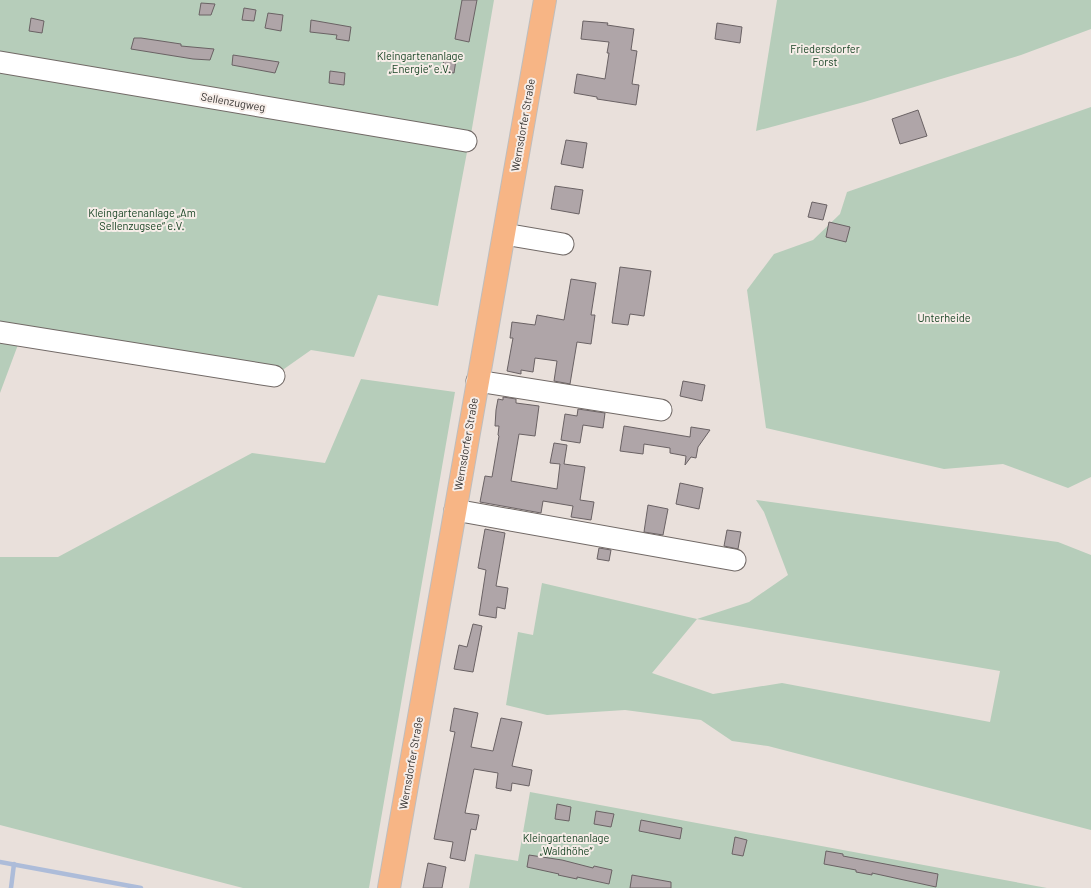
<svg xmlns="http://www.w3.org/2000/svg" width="1091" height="888" font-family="Barlow,sans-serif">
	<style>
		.green { fill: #b6cdba; fill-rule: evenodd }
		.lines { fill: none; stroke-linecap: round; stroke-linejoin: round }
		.stream { stroke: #adbcd9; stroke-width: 4.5 }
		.building { fill: #afa5a8; stroke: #6a6264 }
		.minor-casing { stroke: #716966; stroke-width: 23 }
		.major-casing { stroke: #bebdbd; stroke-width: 24 }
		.minor { stroke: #fff; stroke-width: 21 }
		.major { stroke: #f7b585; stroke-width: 22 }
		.labels { text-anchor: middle; stroke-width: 4; stroke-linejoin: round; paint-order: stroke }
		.park-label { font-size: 11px; fill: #184424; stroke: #f6ede8 }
		.street-label { font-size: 11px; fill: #353230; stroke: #f6ede8 }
	</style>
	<rect width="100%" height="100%" fill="#e9e0db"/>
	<!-- green -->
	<g class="green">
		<path d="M0,0h494l-23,134 -7,17 3,1 -29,154 -60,-11 -24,62 -43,-7 -37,26 -255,-34 -19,51z"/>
		<path d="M777,0h314v29l-70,26 -157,47 -108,29z"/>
		<path d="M1091,107v370l-23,11 -65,-24 -59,5 -178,-41 -19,-138 27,-36 39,-14 27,-26 7,-22z"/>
		<path d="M361,379l94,13 -86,496h-126l-243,-63v-268h58l194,-104 73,10z"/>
		<path d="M756,500l302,42 33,13v275l-323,-84 -36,-5 -31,-21 -76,-10 -78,5 -41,-10 12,-73 15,3 9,-52 155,36 52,-17 39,-27 -24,-63zM697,619l303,52 -10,51 -208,-39 -69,11 -61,-21z"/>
		<path d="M530,792l517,96h-578l6,-34 43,7z"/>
	</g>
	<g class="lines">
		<!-- stream -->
		<g class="stream">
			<path d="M0,862l141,26"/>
			<path d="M11,888l3,-24"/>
		</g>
	</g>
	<!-- building -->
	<g class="building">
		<path d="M462,0h15l-8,42 -14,-3z"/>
		<path d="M201,3l14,1 -4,11h-12z"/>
		<path d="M244,8l12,2 -2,11 -12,-1z"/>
		<path d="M268,13l15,2 -2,16 -16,-3z"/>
		<path d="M31,18l13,3 -2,12 -13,-2z"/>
		<path d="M311,20l40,7 -2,14 -13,-2 1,-4 -27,-3z"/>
		<path d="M583,21l25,2 -1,2 27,4 -3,21 6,1 -5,33 7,1 -3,20 -39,-6v-2l-23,-4 3,-19 28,5 4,-26h-2l2,-11 -28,-3z"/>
		<path d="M717,23l25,4 -2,16 -25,-4z"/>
		<path d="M134,38h7l40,6v2l33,3 -4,11 -17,-1 -62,-10z"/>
		<path d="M233,55l46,7 -4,11 -43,-8z"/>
		<path d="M444,59l12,1 -2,13 -12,-2z"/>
		<path d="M330,71l15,2 -1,12 -15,-2z"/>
		<path d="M918,110l9,26 -27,8 -8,-25z"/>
		<path d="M566,140l21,3 -4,25 -22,-4z"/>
		<path d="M555,186l28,4 -4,24 -28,-5z"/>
		<path d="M812,202l15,3 -4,15 -15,-3z"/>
		<path d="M829,222l21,5 -4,15 -20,-5z"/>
		<path d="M620,267l31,4 -7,45 -14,-2 -2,11 -16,-2z"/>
		<path d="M571,279l25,4 -5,32h4l-4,29 -14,-2 -7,42 -16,-3 3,-20 -22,-3 -2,14 -12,-2v4l-14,-3 6,-33h-3l2,-16 23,3 2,-10 27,5z"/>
		<path d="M683,381l22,4 -3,16 -22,-5z"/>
		<path d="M503,397l13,2v4l23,3 -4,30 -16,-2 -8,47 46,8 3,-25 -10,-1 4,-20 13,2 -3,19 21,3 -5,33 14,2 -3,18 -20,-3 2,-11 -30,-5 -2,12 -61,-11 5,-26 7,1 7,-41 -1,-1 1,-9h-4l1,-16 2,-11 5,1z"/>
		<path d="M578,409l27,4 -2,15 -20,-3 -3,18 -19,-3 4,-26 12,2z"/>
		<path d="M624,426l66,11 1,-10 19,3 -12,17 -2,11 -5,-1 -6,8 1,-9 -16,-3v-5l-26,-4 -1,10 -23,-3z"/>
		<path d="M680,483l23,5 -4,21 -23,-5z"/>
		<path d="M648,505l20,4 -5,26 -19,-3z"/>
		<path d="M485,529l20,4 -9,53 12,2 -3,21 -8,-2 -1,11 -17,-3 7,-45 -8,-2z"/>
		<path d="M727,530l14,2 -3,17 -14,-3z"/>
		<path d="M599,548l12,2 -2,11 -12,-2z"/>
		<path d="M473,624l9,2 -9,46 -19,-3 5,-24 8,2z"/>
		<path d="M454,708l24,5 -7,34 22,4 8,-33 21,4 -10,44 20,4 -3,16 -17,-3 -1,8 -15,-3 2,-15 -24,-4 -9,44 14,2 -3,15 -5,-1 -6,32 -15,-3 3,-16 -19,-3 21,-107 -5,-1z"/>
		<path d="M557,804l14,3 -2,14 -14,-2z"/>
		<path d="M596,811l18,3 -3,13 -17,-3z"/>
		<path d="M641,820l41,8 -2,11 -41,-8z"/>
		<path d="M735,837l12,3 -4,16 -11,-2z"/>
		<path d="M826,851l17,3v2l95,18 -2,13 -64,-14v2l-16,-3v-2l-32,-6z"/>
		<path d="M529,855l33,5 31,8 1,-2 18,4 -3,14 -32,-7v2l-19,-4 1,-1 -32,-7z"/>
		<path d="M428,863l18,4 -4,21h-19z"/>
		<path d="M632,875l39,7v6h-41z"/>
	</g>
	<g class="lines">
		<!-- minor casing -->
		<g class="minor-casing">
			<g id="minor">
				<path d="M0,62l466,79"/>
				<path d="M504,234l59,10"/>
				<path d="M0,332l274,44"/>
				<path d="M477,381l184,29"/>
				<path d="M455,510l280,50"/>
			</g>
		</g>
		<!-- major casing -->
		<g class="major-casing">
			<path id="major" d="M389,888l156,-888"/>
		</g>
		<!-- minor -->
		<use href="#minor" class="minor"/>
		<!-- major -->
		<use href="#major" class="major"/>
	</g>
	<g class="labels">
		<!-- park labels -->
		<g class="park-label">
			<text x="825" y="53">Friedersdorfer<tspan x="825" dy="13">Forst</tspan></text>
			<text x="420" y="60">Kleingartenanlage<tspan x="420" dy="13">„Energie“ e.V.</tspan></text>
			<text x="142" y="217">Kleingartenanlage „Am<tspan x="142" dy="13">Sellenzugsee“ e.V.</tspan></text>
			<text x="944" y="322">Unterheide</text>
			<text x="566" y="842">Kleingartenanlage<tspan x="566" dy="13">„Waldhöhe“</tspan></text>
		</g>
		<!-- street labels -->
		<g class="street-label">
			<text transform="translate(233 102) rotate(10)" y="4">Sellenzugweg</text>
			<text transform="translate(523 125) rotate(-80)" y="4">Wernsdorfer Straße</text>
			<text transform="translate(466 444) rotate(-80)" y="4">Wernsdorfer Straße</text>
			<text transform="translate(411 763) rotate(-80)" y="4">Wernsdorfer Straße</text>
		</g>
	</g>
</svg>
